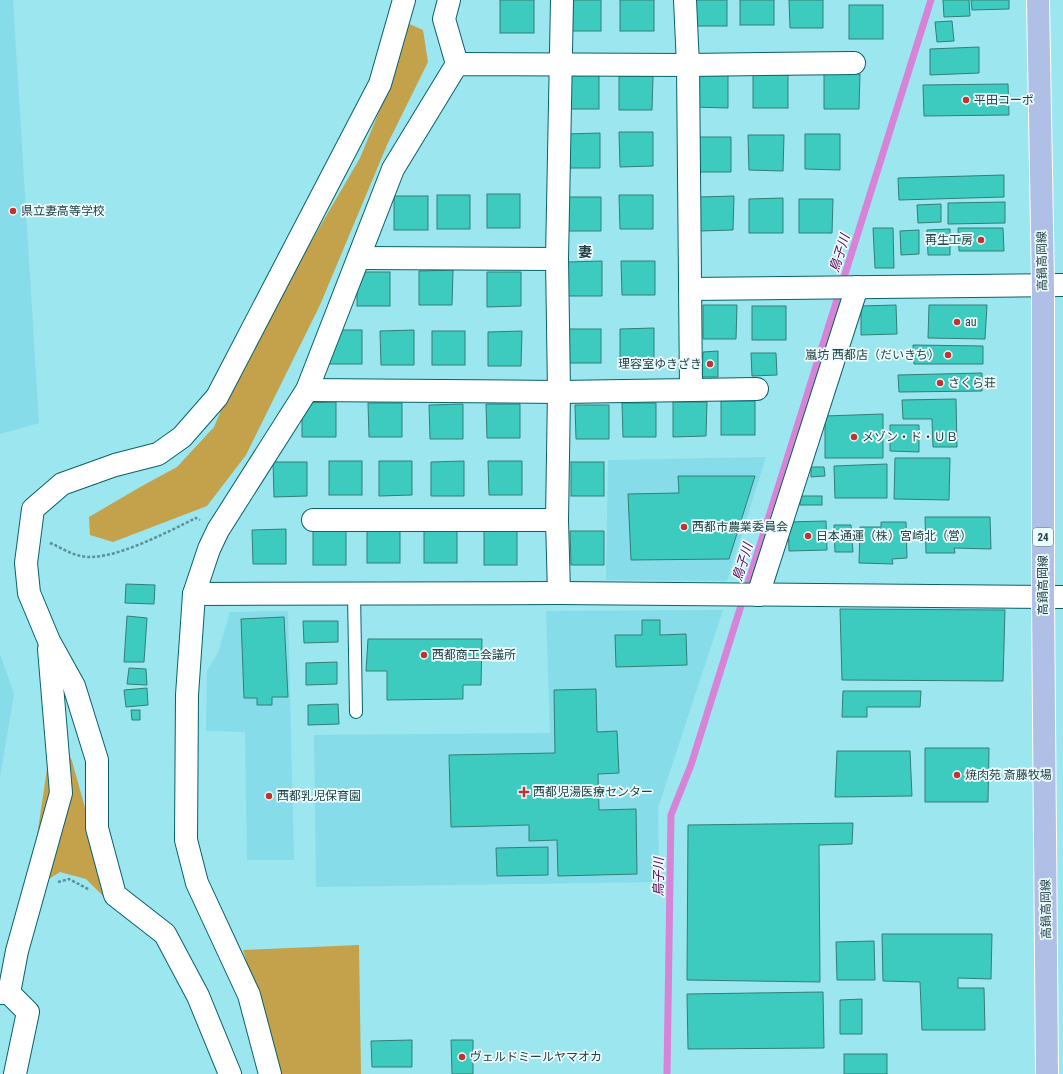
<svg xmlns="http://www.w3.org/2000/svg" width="1063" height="1074" font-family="'Roboto Condensed','Noto Sans JP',sans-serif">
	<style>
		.built { fill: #86dce8 }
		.green { fill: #c4a14b }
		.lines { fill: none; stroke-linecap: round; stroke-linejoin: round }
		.stream { stroke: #d783d7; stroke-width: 7 }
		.building { fill: #3ecbbf; stroke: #337e77 }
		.lane-casing { stroke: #09616a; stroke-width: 14 }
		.street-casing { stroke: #09616a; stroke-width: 24 }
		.primary-casing { stroke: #fff; stroke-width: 24 }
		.path { stroke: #5c8f96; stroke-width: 2.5; stroke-dasharray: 3 2; stroke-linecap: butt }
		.lane { stroke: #fff; stroke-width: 12 }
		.street { stroke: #fff; stroke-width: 22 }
		.primary { stroke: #afbfe6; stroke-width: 22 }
		.poi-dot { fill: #c1332f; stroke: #eefcfe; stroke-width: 1.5 }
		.labels { text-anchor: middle; stroke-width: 3.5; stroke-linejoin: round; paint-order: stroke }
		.shield { fill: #eefcfe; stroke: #607a7d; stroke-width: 1 }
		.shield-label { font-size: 11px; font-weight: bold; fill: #234246 }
		.poi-label { font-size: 12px; fill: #234246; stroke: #eefcfe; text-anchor: start }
		.street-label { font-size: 12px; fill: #234246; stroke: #eefcfe }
		.water-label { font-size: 13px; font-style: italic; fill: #550557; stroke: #eefcfe }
		.quarter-label { font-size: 14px; font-weight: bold; fill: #234246; stroke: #eefcfe }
	</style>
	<rect width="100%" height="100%" fill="#9ce6f0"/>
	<!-- built -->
	<g class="built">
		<path d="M0,0h13l26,423 -39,11z"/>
		<path d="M766,457l-39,124 -121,-1 2,-120z"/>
		<path d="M723,610l-65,198 1,74 -343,5 -2,-152 236,-2 -4,-122z"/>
		<path d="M288,611l6,249h-47l-2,-128 -39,-1 1,-60 11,-18 12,-41z"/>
		<path d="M0,654l14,40 -14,83z"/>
	</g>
	<!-- green -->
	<g class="green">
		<path d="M407,23l16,7 5,32 -41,83 -67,160 -74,150 -39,51 -94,36 -23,-7 -1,-18 53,-31 35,-19 37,-40 28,-67 118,-202 35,-85z"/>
		<path d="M54,722l18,39 40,144 -26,-26 -26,-7 -19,12 -13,13z"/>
		<path d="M359,945l2,129h-80l-38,-124z"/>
	</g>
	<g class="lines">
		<!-- stream -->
		<path class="stream" d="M667,1074l4,-259 20,-50 240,-765"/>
	</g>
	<!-- building -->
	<g class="building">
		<rect x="500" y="0" width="34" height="33"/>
		<rect x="568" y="0" width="33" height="31"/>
		<rect x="620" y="0" width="34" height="31"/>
		<rect x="694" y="0" width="33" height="26"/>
		<rect x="740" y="0" width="34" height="25"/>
		<path d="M789,0h34v28h-33z"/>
		<path d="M943,0h26l1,16 -26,1z"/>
		<path d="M971,0h38v9l-37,1z"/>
		<rect x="849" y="5" width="34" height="34"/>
		<path d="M952,21l2,20 -17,1 -2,-20z"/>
		<path d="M979,47v26l-49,2v-26z"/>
		<path d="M693,72h35v36l-35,-1z"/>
		<rect x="753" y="72" width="35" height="36"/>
		<path d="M824,73l36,1 -1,35h-35z"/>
		<rect x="566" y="75" width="33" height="34"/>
		<path d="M619,76h34l-1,34h-33z"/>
		<path d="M1008,84l1,31 -85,1 -1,-31z"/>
		<path d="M619,132h34v34l-33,1z"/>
		<path d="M600,133v35h-33l-1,-34z"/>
		<path d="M805,134h35v36l-35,-1z"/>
		<path d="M748,135h36l-1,36 -34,-1z"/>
		<path d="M695,137h36v35h-35z"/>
		<path d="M1004,175v22l-105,3 -1,-22z"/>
		<rect x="487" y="194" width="33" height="34"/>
		<rect x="437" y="195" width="33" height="34"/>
		<path d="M619,195h34v34h-33z"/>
		<rect x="394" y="196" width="34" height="34"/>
		<path d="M734,196l-1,34 -33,1v-34z"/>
		<path d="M567,197h34v34h-33z"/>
		<path d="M783,198v35h-34v-34z"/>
		<path d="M799,199h34l-1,34h-33z"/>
		<path d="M1005,202v21l-57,1v-21z"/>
		<path d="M941,204v18l-23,1 -1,-18z"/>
		<path d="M873,228h20l1,40h-19z"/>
		<path d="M958,228h45l1,23h-45z"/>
		<path d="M950,229v26h-22l-1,-25z"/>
		<path d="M919,230v24l-18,1 -1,-24z"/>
		<path d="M602,261v35h-34v-34z"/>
		<path d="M621,261h34v34h-33z"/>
		<path d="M453,270l-1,35h-33v-34z"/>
		<rect x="357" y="272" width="33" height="34"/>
		<path d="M487,272h34v34l-34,1z"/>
		<path d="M703,305h34l-1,34h-33z"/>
		<path d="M896,305l1,29 -36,1v-29z"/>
		<path d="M929,305h58l-2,34 -57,-1z"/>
		<rect x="752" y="306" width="34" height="34"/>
		<path d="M654,328v35h-34v-34z"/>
		<rect x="568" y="329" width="33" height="34"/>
		<rect x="329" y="330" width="33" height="34"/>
		<path d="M414,330v35h-33l-1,-34z"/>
		<rect x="432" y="331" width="33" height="34"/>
		<path d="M522,331l-1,35h-33v-34z"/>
		<path d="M913,345l70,1v18h-69z"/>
		<path d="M718,351v26h-16l1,-25z"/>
		<path d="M751,353h25l1,22 -25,1z"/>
		<path d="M982,373v18l-83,1 -1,-17z"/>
		<path d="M956,399l1,48h-24l-1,-28h-29l-1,-19z"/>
		<rect x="721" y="401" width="34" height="34"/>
		<path d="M336,402v35h-34v-34z"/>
		<path d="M673,402h34l-1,34 -33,1z"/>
		<path d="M368,403h34v34h-33z"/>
		<path d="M622,403h34v34h-33z"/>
		<path d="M463,404v35h-33l-1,-34z"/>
		<path d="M486,404h34v34h-33z"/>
		<path d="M575,405h34v34h-33z"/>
		<path d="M883,414v44h-58v-42z"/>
		<path d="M890,425h29v27l-29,-1z"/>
		<path d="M895,458h55l-1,42 -55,-1z"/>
		<rect x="329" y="461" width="33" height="34"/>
		<path d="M379,461h33v34l-33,1z"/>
		<path d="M464,461v35h-33v-34z"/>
		<path d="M488,461h34v34h-33z"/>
		<path d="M273,462h34v34l-33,1z"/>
		<rect x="571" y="462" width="33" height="34"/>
		<path d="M887,464v34h-52l-1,-32z"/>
		<path d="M811,467h13l1,9 -14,1z"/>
		<path d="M678,476h77l-26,83 -98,1 -3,-66 51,-1z"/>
		<rect x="800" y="496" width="22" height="9"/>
		<path d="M925,517h65l1,32 -37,-1 1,5h-29z"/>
		<path d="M826,521l1,29 -38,1 -1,-29z"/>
		<path d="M881,522h25l1,36 -15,1 1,5 -34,-1 1,-36h21z"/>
		<path d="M834,525h17l2,27h-18z"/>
		<rect x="367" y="528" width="33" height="35"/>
		<path d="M286,529v35h-33l-1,-34z"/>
		<rect x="424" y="529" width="33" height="34"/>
		<rect x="313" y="531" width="33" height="34"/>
		<rect x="484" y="531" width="33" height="34"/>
		<path d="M570,531h34v34h-33z"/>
		<path d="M126,584l29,1 -1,19 -29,-1z"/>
		<path d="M840,609l165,1 -2,71 -161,-1z"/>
		<path d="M127,616l20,2 -3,44h-20z"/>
		<path d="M284,617l4,80h-16v8h-15v-7h-13l-3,-79z"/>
		<path d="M642,620h18v15l26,-1 1,31 -71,2 -1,-32h27z"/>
		<path d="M303,621h35v21l-34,1z"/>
		<path d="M368,639h114l-1,46h-18v14l-76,1v-29h-21z"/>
		<path d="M337,662v22l-31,1v-22z"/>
		<path d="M129,668l17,1 1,16 -20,-1z"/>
		<path d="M147,688l1,17 -22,2 -2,-17z"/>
		<path d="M596,689l1,43 20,-1 2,42 -21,1 1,36 37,-1 1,65 -79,2 -1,-36 -28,1v-16l-78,2 -2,-72 106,-2 -1,-63z"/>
		<path d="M843,691h78l-1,16h-53v10h-25z"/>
		<path d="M338,704l1,20 -31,1v-20z"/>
		<path d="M131,710h9v10h-8z"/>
		<path d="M925,748h64l-1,54h-63z"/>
		<path d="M837,751h73l2,45 -77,1z"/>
		<path d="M853,823l-1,21 -33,1 1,137 -133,-2 1,-155z"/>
		<path d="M548,847v28l-51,1 -1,-28z"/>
		<path d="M882,934h110l-1,45 -33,-1v10h26l1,42h-63l-2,-48 -37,-1z"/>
		<path d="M874,941l1,39h-38l-1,-38z"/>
		<path d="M823,992l1,56 -136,1 -1,-55z"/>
		<path d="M862,999v35h-22v-34z"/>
		<path d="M412,1040v27h-40l-1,-26z"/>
		<path d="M451,1040h22v34h-21z"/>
		<rect x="844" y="1054" width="43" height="20"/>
	</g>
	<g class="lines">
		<!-- lane casing -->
		<g class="lane-casing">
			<path id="lane" d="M354,593l2,119"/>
		</g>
		<!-- street casing -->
		<g class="street-casing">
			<g id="street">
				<path d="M449,0l-5,19 13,45"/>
				<path d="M359,258l198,1"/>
				<path d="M690,289l373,-4"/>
				<path d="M307,390l252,2 132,-2 -3,-325 -3,-65"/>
				<path d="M691,390l66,-1"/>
				<path d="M313,520h244"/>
				<path d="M559,593l-2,-73 2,-128 -2,-133 5,-259"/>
				<path d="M194,594l365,-1 504,4"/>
				<path d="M758,595l99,-308"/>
				<path d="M0,993h9l8,-42 44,-158 -12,-144"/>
				<path d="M9,993l19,19 -13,62"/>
				<path d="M230,1074l-32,-78 -33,-62 -50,-39 -18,-67v-68l-23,-74 -25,-45 -20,-48 -3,-30 7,-54 29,-25 53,-19 43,-11 24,-17 35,-40 163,-313 24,-84"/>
				<path d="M270,1074l-21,-79 -52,-112 -11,-43 1,-145 7,-101 15,-45 9,-19 89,-140 86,-221 64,-105 231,1 166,-2"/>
			</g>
		</g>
		<!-- primary casing -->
		<g class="primary-casing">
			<path id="primary" d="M1038,0l5,285v313l4,476"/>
		</g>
		<!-- path -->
		<g class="path">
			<path d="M50,543c10,4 20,11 31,13 29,7 88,-25 115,-38l4,2"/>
			<path d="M58,882l11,-3 21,11"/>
		</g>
		<!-- lane -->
		<use href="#lane" class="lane"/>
		<!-- street -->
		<use href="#street" class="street"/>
		<!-- primary -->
		<use href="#primary" class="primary"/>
	</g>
	<!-- markers -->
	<g class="poi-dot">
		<circle cx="966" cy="100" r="4"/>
		<circle cx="13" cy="211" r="4"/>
		<circle cx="981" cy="240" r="4"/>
		<circle cx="957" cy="322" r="4"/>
		<circle cx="948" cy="355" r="4"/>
		<circle cx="710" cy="364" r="4"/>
		<circle cx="940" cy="383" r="4"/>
		<circle cx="854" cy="437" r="4"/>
		<circle cx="684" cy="527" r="4"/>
		<circle cx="808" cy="536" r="4"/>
		<circle cx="424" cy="655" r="4"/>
		<circle cx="957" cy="775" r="4"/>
		<path d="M522 786h4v4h4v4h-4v4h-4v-4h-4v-4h4z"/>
		<circle cx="269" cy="796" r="4"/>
		<circle cx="462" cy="1057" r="4"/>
	</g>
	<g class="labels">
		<!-- shield labels -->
		<rect class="shield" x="1033" y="528" width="20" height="18" rx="3"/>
		<g class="shield-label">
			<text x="1043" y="541">24</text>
		</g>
		<!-- poi labels -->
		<g class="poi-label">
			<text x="974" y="104">平田コーポ</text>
			<text x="21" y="215">県立妻高等学校</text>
			<text x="973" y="244" text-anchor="end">再生工房</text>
			<text x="965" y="326">au</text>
			<text x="940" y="359" text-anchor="end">嵐坊 西都店（だいきち）</text>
			<text x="702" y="368" text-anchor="end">理容室ゆきざき</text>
			<text x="948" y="387">さくら荘</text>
			<text x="862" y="441">メゾン・ド・ＵＢ</text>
			<text x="692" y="531">西都市農業委員会</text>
			<text x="816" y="540">日本通運（株）宮崎北（営）</text>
			<text x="432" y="659">西都商工会議所</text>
			<text x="965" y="779">焼肉苑 斎藤牧場</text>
			<text x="533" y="796">西都児湯医療センター</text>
			<text x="277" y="800">西都乳児保育園</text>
			<text x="470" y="1061">ヴェルドミールヤマオカ</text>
		</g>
		<!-- street labels -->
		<g class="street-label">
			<text transform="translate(1042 261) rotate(-91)" y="4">高鍋高岡線</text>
			<text transform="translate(1043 585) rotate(-90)" y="4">高鍋高岡線</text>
			<text transform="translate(1046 909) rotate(-91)" y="4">高鍋高岡線</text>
		</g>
		<!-- water labels -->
		<g class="water-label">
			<text transform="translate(839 253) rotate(-73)" y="5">鳥子川</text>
			<text transform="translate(742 562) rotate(-73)" y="5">鳥子川</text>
			<text transform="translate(658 877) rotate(-89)" y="5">鳥子川</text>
		</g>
		<!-- quarter labels -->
		<g class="quarter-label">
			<text x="585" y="257">妻</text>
		</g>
	</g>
</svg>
